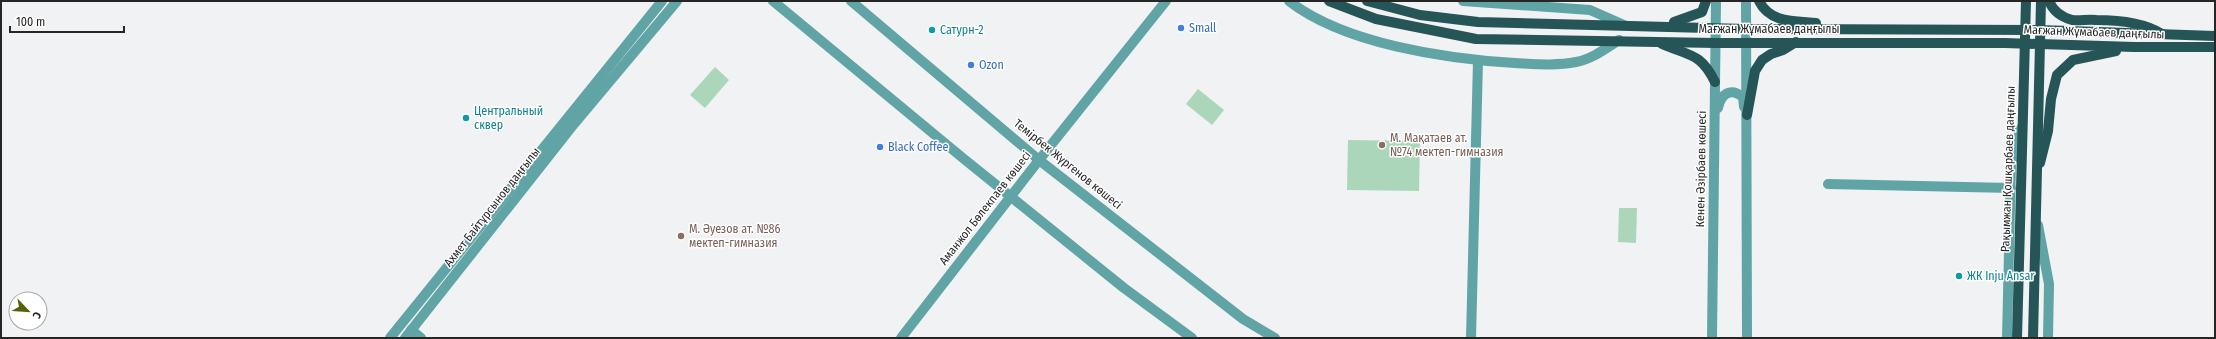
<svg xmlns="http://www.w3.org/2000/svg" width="2216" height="339" font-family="'Fira Sans Condensed',sans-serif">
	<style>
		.grass { fill: #acd6b9 }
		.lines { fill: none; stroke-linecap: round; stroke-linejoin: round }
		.minor { stroke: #60a4a6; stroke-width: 10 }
		.major { stroke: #265557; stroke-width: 10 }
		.shop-dot { fill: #3f7fe0; stroke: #fff; stroke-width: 1.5 }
		.culture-dot { fill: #0f9aa8; stroke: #fff; stroke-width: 1.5 }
		.education-dot { fill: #8d6e63; stroke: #fff; stroke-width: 1.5 }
		.labels { text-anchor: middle; stroke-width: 3; stroke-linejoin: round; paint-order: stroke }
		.shop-label { font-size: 12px; fill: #366cbe; stroke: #fff; text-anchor: start }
		.street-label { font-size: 12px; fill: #262627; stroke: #fff }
		.culture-label { font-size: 12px; fill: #0d838f; stroke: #fff; text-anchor: start }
		.education-label { font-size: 12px; fill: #785e54; stroke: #fff; text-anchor: start }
	</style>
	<rect width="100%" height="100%" fill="#f1f2f3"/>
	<!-- grass -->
	<g class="grass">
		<path d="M715,67l14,13 -24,28 -15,-13z"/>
		<path d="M1198,89l26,21 -12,15 -26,-21z"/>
		<path d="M1348,140l72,1 -1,50 -72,-1z"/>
		<path d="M1619,208h18l-1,35 -18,-1z"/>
	</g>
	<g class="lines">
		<!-- minor -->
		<g class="minor">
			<path d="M773,1l191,158 160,129 68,50"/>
			<path d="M851,1l188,159 204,159 32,19"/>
			<path d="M1289,1c55,43 158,58 226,62 20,1 41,3 61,-1 16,-3 29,-13 43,-22"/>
			<path d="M1463,1l127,9 34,15"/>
			<path d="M1746,1l1,337"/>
			<path d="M1718,108c3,-14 12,-21 25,-11l1,10"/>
			<path d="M1828,184l183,4"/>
			<path d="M2038,225l11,59 -1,54"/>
			<path d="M411,330l10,8"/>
			<path d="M390,338l272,-337"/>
			<path d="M405,338l169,-214 103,-123"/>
			<path d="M901,338l138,-178 127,-159"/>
			<path d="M1471,338l7,-277"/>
			<path d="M1712,338l4,-337"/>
			<path d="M2007,338l4,-173 9,-36"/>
		</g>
		<!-- major -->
		<g class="major">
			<path d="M1329,1l47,18 100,20 240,4h289l129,4h81"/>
			<path d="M1367,1l53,14 58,7 268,7 294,1 175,6"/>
			<path d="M1759,1c11,22 35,20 57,22"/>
			<path d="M2049,1c4,10 12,16 23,19 7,1 17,-1 24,0 22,0 47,2 66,14"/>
			<path d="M1674,22l28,-10 4,-11"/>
			<path d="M1662,44c28,12 39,9 53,38"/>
			<path d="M1747,115l8,-44 7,-11 9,-6 12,-4 13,-8"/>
			<path d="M2040,163l8,-32 3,-32 6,-24 16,-15 43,-9"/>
			<path d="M2017,338l9,-337"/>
			<path d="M2033,338l8,-337"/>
		</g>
	</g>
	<!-- markers -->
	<g class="shop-dot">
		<circle cx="1181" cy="28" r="4"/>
		<circle cx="971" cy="65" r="4"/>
		<circle cx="880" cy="147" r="4"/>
	</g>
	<g class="culture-dot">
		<circle cx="932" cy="30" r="4"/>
		<circle cx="466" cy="118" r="4"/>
		<circle cx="1959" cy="276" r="4"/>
	</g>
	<g class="education-dot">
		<circle cx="1382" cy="145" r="4"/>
		<circle cx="681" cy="236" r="4"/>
	</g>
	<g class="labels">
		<!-- shop labels -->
		<g class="shop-label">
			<text x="1189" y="32">Small</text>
			<text x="979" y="69">Ozon</text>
			<text x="888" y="151">Black Coffee</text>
		</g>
		<!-- street labels -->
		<g class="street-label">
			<text x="1769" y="33">Мағжан Жұмабаев даңғылы</text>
			<text transform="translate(2094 32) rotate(2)" y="4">Мағжан Жұмабаев даңғылы</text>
			<text transform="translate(1068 164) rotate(39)" y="4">Темірбек Жүргенов көшесі</text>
			<text transform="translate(1701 169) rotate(-89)" y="4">Кенен Әзірбаев көшесі</text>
			<text transform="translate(2008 169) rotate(-88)" y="4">Рақымжан Қошқарбаев даңғылы</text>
			<text transform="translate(492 207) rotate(-52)" y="4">Ахмет Байтұрсынов даңғылы</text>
			<text transform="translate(985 208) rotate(-52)" y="4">Аманжол Бөлекпаев көшесі</text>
		</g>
		<!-- culture labels -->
		<g class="culture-label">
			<text x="940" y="34">Сатурн-2</text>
			<text x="474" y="115">Центральный<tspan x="474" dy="14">сквер</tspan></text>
			<text x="1967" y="280">ЖК Inju Ansar</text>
		</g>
		<!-- education labels -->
		<g class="education-label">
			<text x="1390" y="142">М. Мақатаев ат.<tspan x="1390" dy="14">№74 мектеп-гимназия</tspan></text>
			<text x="689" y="233">М. Әуезов ат. №86<tspan x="689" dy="14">мектеп-гимназия</tspan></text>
		</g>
	</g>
	<!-- border -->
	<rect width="2216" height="339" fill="none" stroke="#262627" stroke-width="4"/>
	<!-- north arrow -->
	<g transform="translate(28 311) rotate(115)"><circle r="19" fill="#ffffff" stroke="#a8a8a9"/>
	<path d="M0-3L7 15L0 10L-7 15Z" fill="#546308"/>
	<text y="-6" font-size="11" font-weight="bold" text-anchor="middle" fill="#262627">С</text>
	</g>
	<!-- scale -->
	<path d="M10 26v6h114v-6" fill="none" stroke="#262627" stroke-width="2"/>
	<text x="16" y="26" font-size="12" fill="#262627" stroke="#ffffff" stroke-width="3" paint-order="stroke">100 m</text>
</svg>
